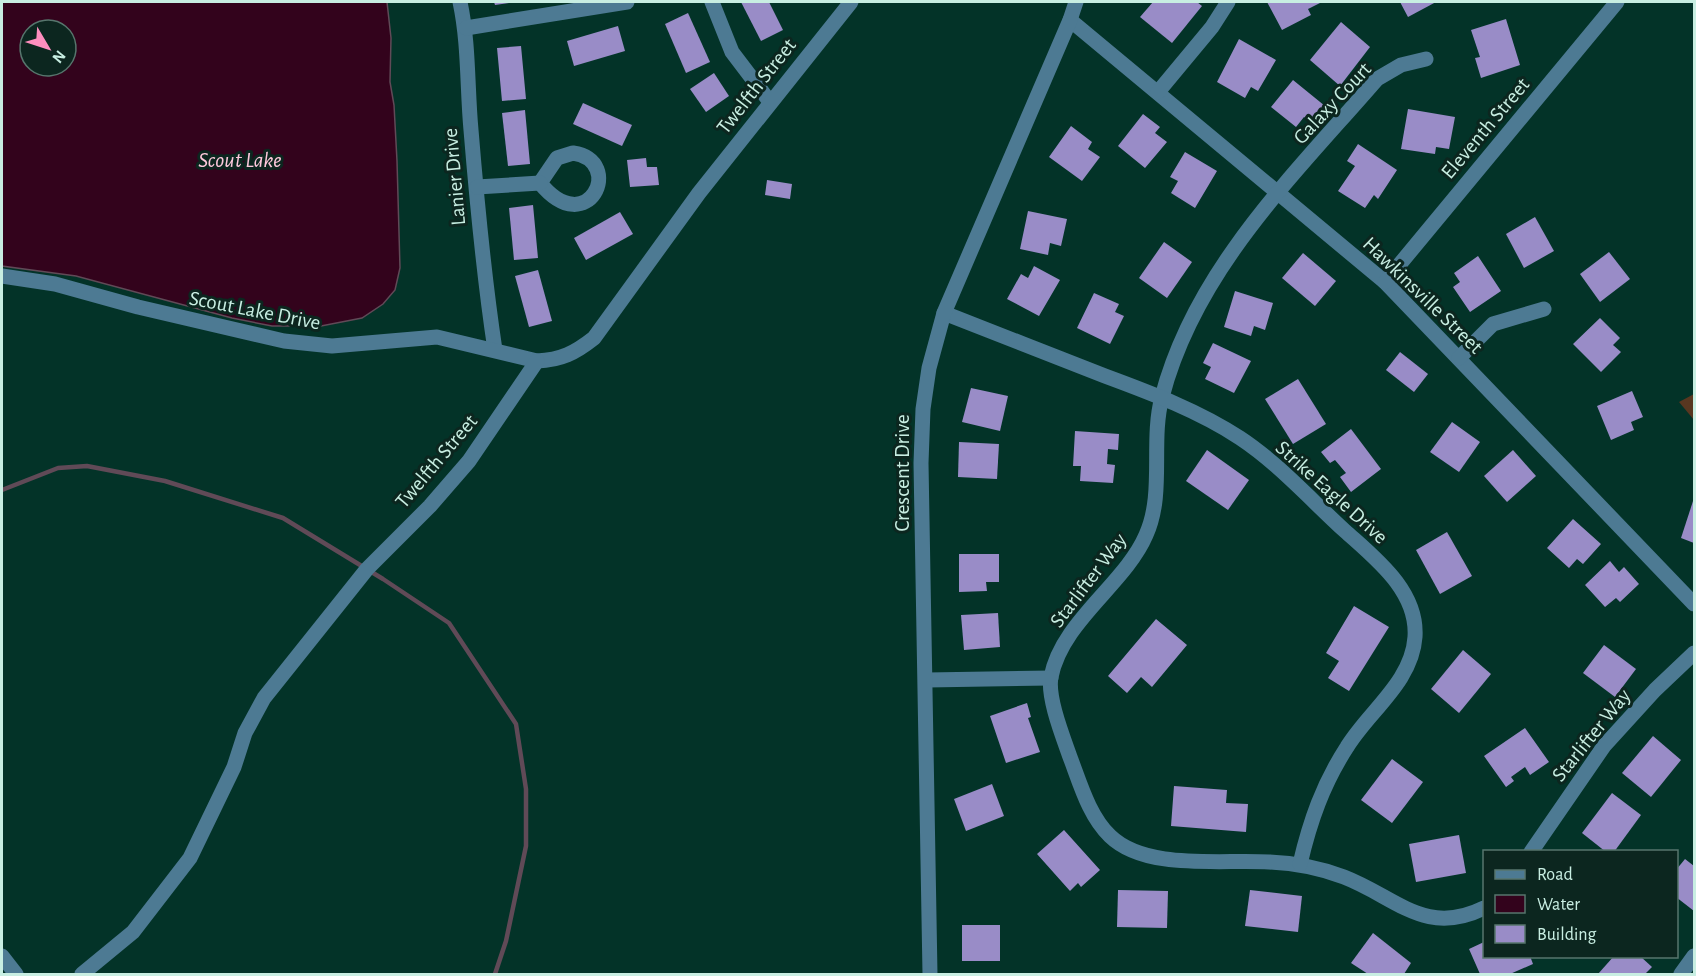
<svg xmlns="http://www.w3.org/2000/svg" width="1696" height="976" font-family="'Alegreya Sans',sans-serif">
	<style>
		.green { fill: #583720 }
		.water { fill: #33031c; stroke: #604a57; stroke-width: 1.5; fill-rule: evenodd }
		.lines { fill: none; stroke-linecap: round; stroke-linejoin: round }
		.stream { stroke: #604a57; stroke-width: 4.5 }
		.building { fill: #998cc7 }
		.minor { stroke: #4d7a93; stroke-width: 15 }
		.labels { text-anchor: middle; stroke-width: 6; stroke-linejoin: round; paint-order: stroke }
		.street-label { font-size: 21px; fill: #c8eee2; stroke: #0c261f }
		.water-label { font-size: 22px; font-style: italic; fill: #fec8dc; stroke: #0c261f }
	</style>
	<rect width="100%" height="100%" fill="#033328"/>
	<!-- green -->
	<path class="green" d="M1694,394v26l-15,-18z"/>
	<!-- water -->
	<path class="water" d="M2,2h385l4,36 -1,44 4,23 3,56 3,107 -5,22 -12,14 -21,14 -41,8h-49l-40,-8 -156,-42 -74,-10zM30,30h36v36h-36z"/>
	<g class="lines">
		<!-- stream -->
		<path class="stream" d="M2,490l56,-22 29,-2 78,15 118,37 100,61 66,44 67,101 10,65v57l-20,95 -11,33"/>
	</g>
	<!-- building -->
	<g class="building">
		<path d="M494,2h15v1l-14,2z"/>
		<path d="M741,2h28l14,28 -22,11z"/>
		<path d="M1153,2h44l5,4 -30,37 -32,-26z"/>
		<path d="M1267,2h55l-14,7 3,6 -29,15z"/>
		<path d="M1400,2h36l-28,15z"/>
		<path d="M688,13l22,49 -24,11 -21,-49z"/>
		<path d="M1506,19l14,46 -39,13 -6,-20 5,-1 -9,-27z"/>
		<path d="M1341,22l29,25 -30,39 -30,-26z"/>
		<path d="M618,26l7,25 -51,15 -7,-25z"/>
		<path d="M1239,39l37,21 -18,31 -7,-4 -6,11 -28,-16z"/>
		<path d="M521,46l5,53 -24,2 -5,-53z"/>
		<path d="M714,73l15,23 -23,16 -16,-23z"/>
		<path d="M1293,80l32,26 -13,17 -8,-6 -8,10 -25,-20z"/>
		<path d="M583,103l49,22 -10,21 -49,-22z"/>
		<path d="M1408,109l47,8 -6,32 -13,-2 -1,7 -34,-5z"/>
		<path d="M525,110l5,54 -22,2 -6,-53z"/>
		<path d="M1143,114l17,13 -5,6 12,9 -22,26 -27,-22z"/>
		<path d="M1071,126l21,16 -4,7 12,8 -18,24 -33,-24z"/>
		<path d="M1358,144l39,26 -19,29 -4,-4 -9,13 -27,-17 17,-25 -8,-5z"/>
		<path d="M1185,152l32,19 -22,37 -24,-15 7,-12 -8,-4z"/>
		<path d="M646,158l1,9h10l2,18 -29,2 -3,-27z"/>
		<path d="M767,180l25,4 -2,15 -25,-4z"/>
		<path d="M533,205l5,53 -24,2 -5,-52z"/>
		<path d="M1028,211l39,8 -6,27 -11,-3 -2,12 -28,-6z"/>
		<path d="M620,212l13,22 -47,26 -12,-22z"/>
		<path d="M1535,217l19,34 -30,17 -18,-34z"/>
		<path d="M1164,242l28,20 -25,36 -28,-20z"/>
		<path d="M1609,252l21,27 -30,23 -20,-28z"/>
		<path d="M1303,253l33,28 -21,25 -33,-28z"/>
		<path d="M1478,256l23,35 -31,21 -17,-25 7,-5 -6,-9z"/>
		<path d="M1034,266l26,14 -21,36 -32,-17 14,-25 7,4z"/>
		<path d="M538,270l14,51 -23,6 -14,-51z"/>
		<path d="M1235,291l38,12 -8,27 -11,-4 -3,10 -27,-9z"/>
		<path d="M1094,293l25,11 -4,8 9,4 -14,28 -33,-16z"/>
		<path d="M1600,318l20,20 -7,7 8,7 -20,20 -28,-28z"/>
		<path d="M1213,343l38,18 -17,32 -29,-14 6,-12 -8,-4z"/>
		<path d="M1400,352l28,22 -14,18 -28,-22z"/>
		<path d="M1298,379l28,45 -33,20 -28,-45z"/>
		<path d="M971,388l37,8 -8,35 -38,-9z"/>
		<path d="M1632,391l11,26 -12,5 3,8 -23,10 -14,-34z"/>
		<path d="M1452,422l28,20 -21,30 -29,-20z"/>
		<path d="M1351,429l30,40 -30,23 -11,-15 6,-4 -11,-13 -5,3 -9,-11z"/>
		<path d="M1075,431l44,3 -1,16 -10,-1 -1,15 8,1 -2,18 -33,-2 1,-15h-8z"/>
		<path d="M959,442l40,2 -2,35 -39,-2z"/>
		<path d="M1207,450l42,30 -21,30 -42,-29z"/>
		<path d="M1513,450l23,26 -29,26 -23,-26z"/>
		<path d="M1694,498v45l-13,-5z"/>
		<path d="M1573,519l28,25 -18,20 -6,-5 -8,9 -22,-20z"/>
		<path d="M1447,532l25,44 -32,18 -24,-44z"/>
		<path d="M959,554h40v28h-13l1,9 -28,1z"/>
		<path d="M1610,561l9,11 5,-5 15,17 -19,18 -4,-4 -11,9 -20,-22z"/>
		<path d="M1354,606l35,21 -40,64 -21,-13 11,-17 -13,-8z"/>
		<path d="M998,613l2,34 -36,3 -3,-35z"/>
		<path d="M1156,619l31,26 -35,42 -11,-10 -14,16 -19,-17z"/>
		<path d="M1604,645l32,24 -21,28 -32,-24z"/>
		<path d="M1463,650l28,24 -32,39 -28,-24z"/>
		<path d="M1027,703l4,14 -3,1 12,34 -34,11 -16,-47z"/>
		<path d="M1525,728l24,34 -19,13 -5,-8 -14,10 3,4 -8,6 -22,-31z"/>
		<path d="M1653,736l28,24 -30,37 -29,-24z"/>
		<path d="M1392,759l31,23 -31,41 -31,-23z"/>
		<path d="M992,784l12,32 -38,15 -12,-32z"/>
		<path d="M1174,786l53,4 -1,13 22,1 -2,28 -75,-6z"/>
		<path d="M1612,793l29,22 -27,37h-8l-24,-19z"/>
		<path d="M1064,830l36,40 -19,17 -3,-4 -8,8 -33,-37z"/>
		<path d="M1459,835l7,38 -50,9 -7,-38z"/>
		<path d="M1685,859l9,7v45l-18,-14v-27z"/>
		<path d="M1118,890l50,1 -1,37 -50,-1z"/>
		<path d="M1250,890l52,6 -4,36 -53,-6z"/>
		<rect x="962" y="925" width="38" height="36"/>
		<path d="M1373,933l38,30 -7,11h-36l-17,-11z"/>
		<path d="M1484,942v14h46l3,8 -23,10h-30l-11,-25z"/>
		<path d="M1614,956h26l12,11 -7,7h-47z"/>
	</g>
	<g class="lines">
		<!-- minor -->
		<g class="minor">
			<path d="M460,2c9,42 7,85 11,128 6,73 13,147 24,220"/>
			<path d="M712,2l20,50 38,50"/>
			<path d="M1070,20l315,262 309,322"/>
			<path d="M466,28l161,-26"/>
			<path d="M1426,59l-25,6 -24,14c-84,97 -182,191 -215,318 -12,45 3,96 -16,138 -21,49 -84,86 -95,142 -4,20 12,60 19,80 10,26 19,59 40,79 36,35 112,23 159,26 26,1 51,6 75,15 52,20 81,60 140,31"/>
			<path d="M1158,92l54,-65 16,-25"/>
			<path d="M573,153c53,8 15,89 -33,30l17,-25z"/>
			<path d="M477,187l63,-4"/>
			<path d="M2,276l53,8 83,23 146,34 48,5 105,-9 100,24c24,-1 38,-8 57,-23l105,-145 152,-191"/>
			<path d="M1385,282l232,-280"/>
			<path d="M944,313c54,21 107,42 161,63 46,17 94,35 135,62 38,25 72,63 105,93 31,28 73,60 70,106 -3,45 -46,74 -68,110 -24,37 -37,74 -47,117"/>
			<path d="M1459,358l34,-34 51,-15"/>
			<path d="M927,680l124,-2"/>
			<path d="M1531,852l73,-106 51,-56 39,-37"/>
			<path d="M2,956l14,18"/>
			<path d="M82,974l51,-42 57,-74 44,-91 11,-34 19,-35 103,-129 63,-63 39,-45 68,-100"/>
			<path d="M930,974l-9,-511 2,-54 6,-41 15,-55 126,-293 6,-18"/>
			<path d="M1681,974l13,-18"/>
		</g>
	</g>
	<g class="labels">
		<!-- street labels -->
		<g class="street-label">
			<text transform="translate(756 86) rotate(-52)" y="7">Twelfth Street</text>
			<text transform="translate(1332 103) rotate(-47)" y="7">Galaxy Court</text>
			<text transform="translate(1485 128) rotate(-50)" y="7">Eleventh Street</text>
			<text transform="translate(454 177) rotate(-95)" y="7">Lanier Drive</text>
			<text transform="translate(1423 295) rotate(44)" y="7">Hawkinsville Street</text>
			<text transform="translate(255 310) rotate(11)" y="7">Scout Lake Drive</text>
			<text transform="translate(436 461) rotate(-50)" y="7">Twelfth Street</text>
			<text transform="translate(902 473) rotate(-90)" y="7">Crescent Drive</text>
			<text transform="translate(1332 492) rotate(42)" y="7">Strike Eagle Drive</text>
			<text transform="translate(1088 580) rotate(-53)" y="7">Starlifter Way</text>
			<text transform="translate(1591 735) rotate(-51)" y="7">Starlifter Way</text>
		</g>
		<!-- water labels -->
		<g class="water-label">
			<text x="240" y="167">Scout Lake</text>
		</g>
	</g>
	<!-- border -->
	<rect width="1696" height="976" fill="none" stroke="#c8eee2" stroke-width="6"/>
	<!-- legend -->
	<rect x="1483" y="850" width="195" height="108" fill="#0c261f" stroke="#57766d" stroke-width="1.5"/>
	<rect x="1495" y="870" width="30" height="9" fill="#4d7a93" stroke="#57766d" stroke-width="1.5"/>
	<text x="1537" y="880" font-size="18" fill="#c8eee2">Road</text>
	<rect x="1495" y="895" width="30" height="18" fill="#33031c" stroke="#57766d" stroke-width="1.5"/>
	<text x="1537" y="910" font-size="18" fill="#c8eee2">Water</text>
	<rect x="1495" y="925" width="30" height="18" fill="#998cc7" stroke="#57766d" stroke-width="1.5"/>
	<text x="1537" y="940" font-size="18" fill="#c8eee2">Building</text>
	<!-- north arrow -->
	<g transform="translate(48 48) rotate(129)"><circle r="28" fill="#0c261f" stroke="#57766d" stroke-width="1.5"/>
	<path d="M0-4.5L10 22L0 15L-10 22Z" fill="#fe8ebe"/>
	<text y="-9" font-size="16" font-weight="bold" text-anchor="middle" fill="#c8eee2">N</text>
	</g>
</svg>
